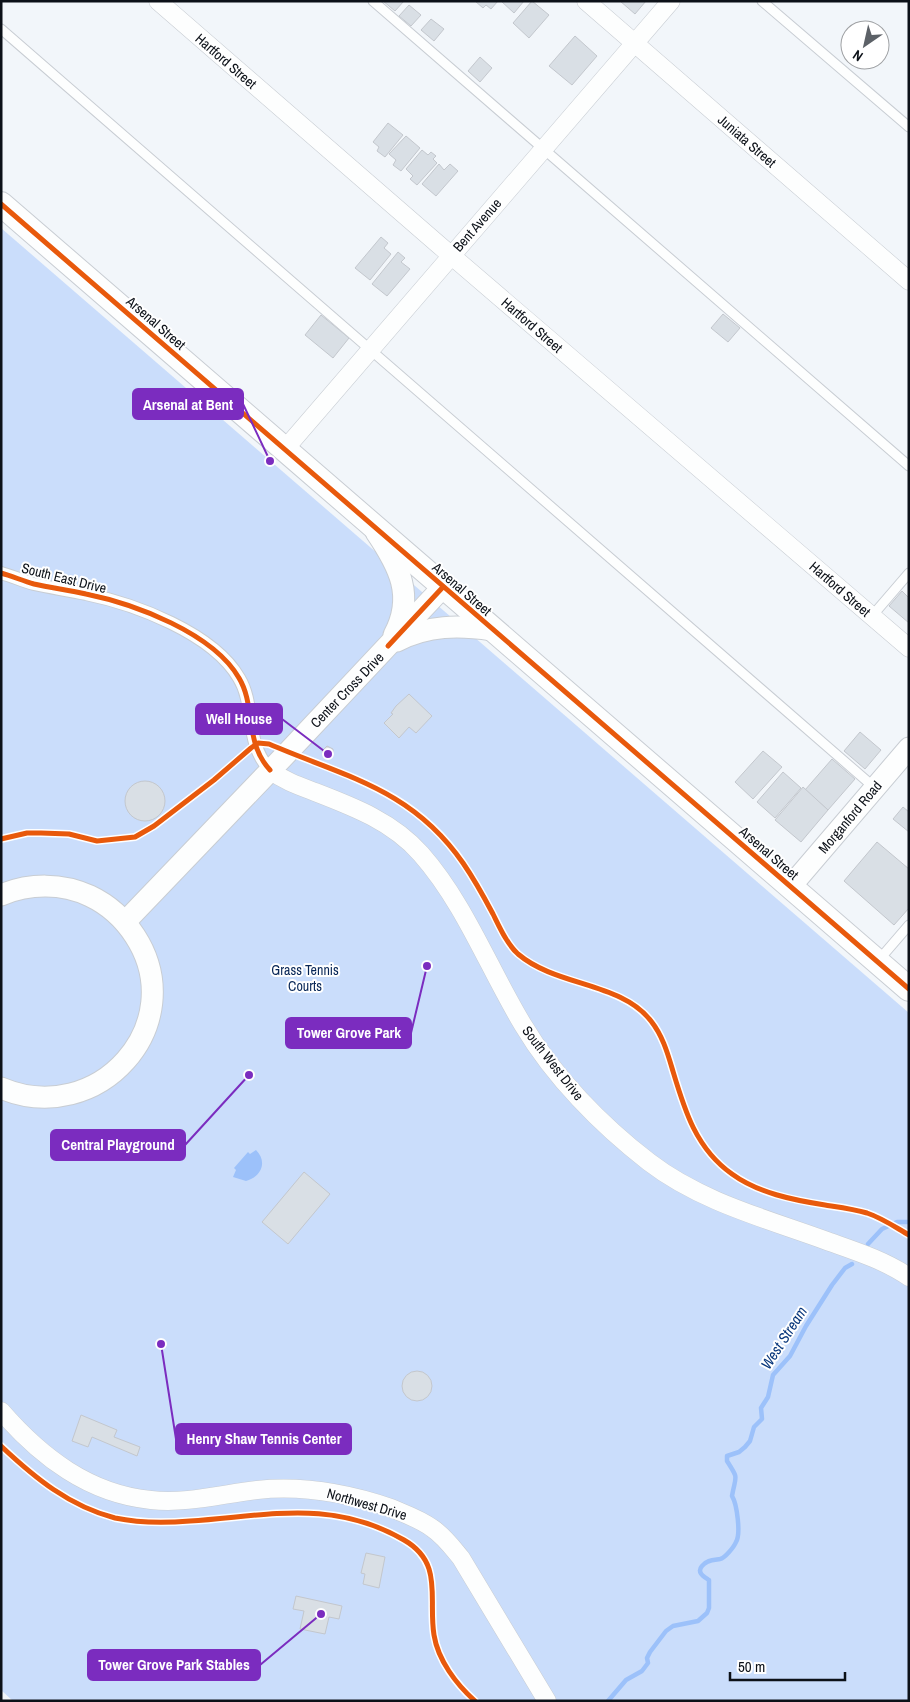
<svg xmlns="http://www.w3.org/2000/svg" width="910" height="1702" font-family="'Archivo Narrow',sans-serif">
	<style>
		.green { fill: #caddfb }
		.water { fill: #9cc1fa }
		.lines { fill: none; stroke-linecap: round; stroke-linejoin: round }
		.stream { stroke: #9cc1fa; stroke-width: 4.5 }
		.building { fill: #d9dfe5; stroke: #c3c7cd }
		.service-casing { stroke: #c8cdd3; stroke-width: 11 }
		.pedestrian-casing { stroke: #c8cdd3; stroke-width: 14 }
		.minor-casing { stroke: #c8cdd3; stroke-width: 19 }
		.tertiary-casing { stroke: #c8cdd3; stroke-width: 23 }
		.secondary-casing { stroke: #c8cdd3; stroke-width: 26 }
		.service { stroke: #fdfefe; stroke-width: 9 }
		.pedestrian { stroke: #fdfefe; stroke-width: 12 }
		.minor { stroke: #fdfefe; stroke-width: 18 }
		.tertiary { stroke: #fdfefe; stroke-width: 21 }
		.secondary { stroke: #fdfefe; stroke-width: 24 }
		.cycleway-casing { stroke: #fff; stroke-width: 8 }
		.cycleway { stroke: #e8590c; stroke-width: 5 }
		.labels { text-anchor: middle; stroke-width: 4; stroke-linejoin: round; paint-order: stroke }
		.street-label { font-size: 14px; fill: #0c1118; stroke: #fff }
		.park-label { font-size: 14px; fill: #072657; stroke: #fff }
		.water-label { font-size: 15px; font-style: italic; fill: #07367b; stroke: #fff }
		.leader { fill: none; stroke: #7b2cbf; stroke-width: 2 }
		.callout-dot { fill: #7b2cbf; stroke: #fff; stroke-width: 2 }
		.callout { fill: #7b2cbf; stroke: #7b2cbf; stroke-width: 2 }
		.callout-label { font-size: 15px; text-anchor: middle; font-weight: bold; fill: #fff }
	</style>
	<rect width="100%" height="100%" fill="#f2f6fa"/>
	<!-- green -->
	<path class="green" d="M1,228l908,785v688h-896l-12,-11z"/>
	<!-- water -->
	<path class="water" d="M256,1150c12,12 5,27 -10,31l-13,-4 3,-7 -2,-2 14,-16 2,2z"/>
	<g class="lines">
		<!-- stream -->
		<g class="stream">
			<path d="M868,1244l14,-15 15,-7h12"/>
			<path d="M608,1701l18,-21 16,-9 6,-8 -1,-5 3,-6 16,-21 7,-5 25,-5 9,-8 2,-5v-28c-4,-3 -13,-7 -7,-14 4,-6 12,-6 18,-7 5,-1 14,-12 16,-17 5,-8 1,-38 -4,-46 4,-22 7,-16 -5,-35v-5l12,-4 6,-5 5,-6 4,-14 8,-8 -1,-11 7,-11 5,-22 17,-19 16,-30 26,-41 13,-17 7,-4"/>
		</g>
	</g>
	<!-- building -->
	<g class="building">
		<path d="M383,1h21l-9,10z"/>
		<path d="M475,1h23l-7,8 -5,-4 -3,3z"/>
		<path d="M501,1h23l-10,12z"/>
		<path d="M532,1l17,14 -20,23 -16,-15z"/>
		<path d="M620,1h26l-11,13z"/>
		<path d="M409,5l12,10 -10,11 -12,-10z"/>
		<path d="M431,19l13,10 -10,12 -13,-11z"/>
		<path d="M575,36l22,20 -25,29 -23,-19z"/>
		<path d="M480,57l12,11 -12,14 -12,-11z"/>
		<path d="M388,123l15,12 -18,22 -8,-6 2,-4 -6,-5z"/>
		<path d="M406,136l14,12 -19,23 -8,-6 3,-5 -7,-6z"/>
		<path d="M422,150l6,5 3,-3 5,4 -3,3 4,4 -20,22 -7,-6 3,-3 -7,-7z"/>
		<path d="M439,164l5,6 6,-6 8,7 -22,25 -14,-12z"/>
		<path d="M381,237l7,6 -4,5 7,6 -21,26 -15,-12z"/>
		<path d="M398,252l7,6 -4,4 9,7 -23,27 -15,-12z"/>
		<path d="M723,314l17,14 -12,14 -17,-14z"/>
		<path d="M321,315l28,23 -16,20 -28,-23z"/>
		<path d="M902,591l7,7v25l-20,-17z"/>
		<path d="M409,694l23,22 -16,17 -7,-6 -10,11 -15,-15 9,-9 -2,-1 5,-7z"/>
		<path d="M860,732l21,18 -16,19 -21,-18z"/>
		<path d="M327,746l6,3v7l-7,2 -4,-7z"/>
		<path d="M763,751l19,16 -29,32 -18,-17z"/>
		<path d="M832,759l23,20 -27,31 -23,-20z"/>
		<path d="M783,772l18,16 -26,30 -18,-16z"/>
		<circle cx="145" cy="801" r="20"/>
		<path d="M803,787l25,23 -27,32 -26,-22z"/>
		<path d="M903,807l6,5v20l-16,-13z"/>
		<path d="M877,842l32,27v39l-15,17 -50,-44z"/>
		<path d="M304,1172l26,22 -42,50 -26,-22z"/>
		<circle cx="417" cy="1386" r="15"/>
		<path d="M81,1415l36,15 -3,7 26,10 -3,9 -45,-19 -4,10 -16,-6z"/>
		<path d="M366,1553l19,4 -6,31 -16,-4 2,-10 -4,-1z"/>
		<path d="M296,1596l46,10 -3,13 -10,-2 -4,17 -25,-5 4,-18 -11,-2z"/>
	</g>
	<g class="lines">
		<!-- service casing -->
		<g class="service-casing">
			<g id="service">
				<path d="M373,1l536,465"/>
				<path d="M762,1l147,126"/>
				<path d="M1,29l874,759"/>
				<path d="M872,616l37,-43"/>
				<path d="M878,961l31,-36"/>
			</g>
		</g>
		<!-- pedestrian casing -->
		<g class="pedestrian-casing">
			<path id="pedestrian" d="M1,573c11,3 22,8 33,11 17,4 35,6 52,10 49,10 127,39 153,84 17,28 5,64 31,92"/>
		</g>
		<!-- minor casing -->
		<g class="minor-casing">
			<g id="minor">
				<path d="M158,1l281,244 470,403"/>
				<path d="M586,1l323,280"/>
				<path d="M285,449l386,-448"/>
				<path d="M270,770c14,11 29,16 45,22 39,15 78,30 106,62 44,50 68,115 102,171 31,52 78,100 126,137 52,40 118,57 178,79 28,10 57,19 82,36"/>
				<path d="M1,1411c40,46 88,83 150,89 35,4 71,-6 106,-10 46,-5 90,3 134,18 14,6 29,11 41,20 12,8 20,19 29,30l86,143"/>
			</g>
		</g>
		<!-- tertiary casing -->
		<g class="tertiary-casing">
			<g id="tertiary">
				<path d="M376,532c23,34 39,64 18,103"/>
				<path d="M397,641c31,-16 62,-16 95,-11"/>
				<path d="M791,886l118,-138"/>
				<path d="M1,895c29,-12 61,-12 89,1 19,9 34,23 45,40 57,88 -37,193 -134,152"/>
				<path d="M125,922l163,-170 155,-165"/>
			</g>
		</g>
		<!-- secondary casing -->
		<g class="secondary-casing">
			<path id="secondary" d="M1,204l908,785"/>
		</g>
		<!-- service -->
		<use href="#service" class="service"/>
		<!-- pedestrian -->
		<use href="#pedestrian" class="pedestrian"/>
		<!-- minor -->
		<use href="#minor" class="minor"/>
		<!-- tertiary -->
		<use href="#tertiary" class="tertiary"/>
		<!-- secondary -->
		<use href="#secondary" class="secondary"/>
		<!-- cycleway casing -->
		<g class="cycleway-casing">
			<g id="cycleway">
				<path d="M1,204l908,785"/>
				<path d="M1,573c11,3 22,8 33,11 17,4 35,6 52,10 49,10 127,39 153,84 17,28 5,64 31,92"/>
				<path d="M388,646l55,-59"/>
				<path d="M1,839l26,-6h14l28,1 28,7 38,-4 19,-11 60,-46 37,-32 7,-5 11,1c77,33 143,45 194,119 11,16 21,34 30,51 7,14 14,30 25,40 39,33 103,28 133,67 11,14 16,30 21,47 12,40 23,80 60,106 26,19 61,26 93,31 13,2 29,4 42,8 15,5 28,14 42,22"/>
				<path d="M1,1446c34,32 68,60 114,72 24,5 50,5 75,3 78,-5 141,-23 214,19 40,23 24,58 30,95 4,25 22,49 41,66"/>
			</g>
		</g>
		<!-- cycleway -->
		<use href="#cycleway" class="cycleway"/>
	</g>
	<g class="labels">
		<!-- street labels -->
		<g class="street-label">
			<text transform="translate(226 61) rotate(41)" y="5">Hartford Street</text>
			<text transform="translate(747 141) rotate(41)" y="5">Juniata Street</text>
			<text transform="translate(477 225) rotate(-49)" y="5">Bent Avenue</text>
			<text transform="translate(156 323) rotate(41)" y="5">Arsenal Street</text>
			<text transform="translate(532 325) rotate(41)" y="5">Hartford Street</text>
			<text transform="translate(64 578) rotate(14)" y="5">South East Drive</text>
			<text transform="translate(462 589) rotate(41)" y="5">Arsenal Street</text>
			<text transform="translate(840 589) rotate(41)" y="5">Hartford Street</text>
			<text transform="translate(347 690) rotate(-46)" y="5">Center Cross Drive</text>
			<text transform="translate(850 817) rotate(-50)" y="5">Morganford Road</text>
			<text transform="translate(769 853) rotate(41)" y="5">Arsenal Street</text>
			<text transform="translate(553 1063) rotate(52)" y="5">South West Drive</text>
			<text transform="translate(367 1504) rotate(16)" y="5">Northwest Drive</text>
		</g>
		<!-- park labels -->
		<g class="park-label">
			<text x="305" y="975">Grass Tennis<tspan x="305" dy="16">Courts</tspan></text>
		</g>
		<!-- water labels -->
		<g class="water-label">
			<text transform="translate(784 1338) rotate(-57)" y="5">West Stream</text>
		</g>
	</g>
	<!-- callouts -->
	<path class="leader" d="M270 461L243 404M328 754L282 719M427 966L411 1033M249 1075L185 1145M161 1344L176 1439M321 1614L260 1665"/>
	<g class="callout-dot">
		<circle cx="270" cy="461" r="5"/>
		<circle cx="328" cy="754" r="5"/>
		<circle cx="427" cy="966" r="5"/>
		<circle cx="249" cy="1075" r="5"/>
		<circle cx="161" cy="1344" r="5"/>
		<circle cx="321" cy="1614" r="5"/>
	</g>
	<g class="callout">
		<rect x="133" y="389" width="110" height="30" rx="5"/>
		<rect x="196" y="704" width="86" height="30" rx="5"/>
		<rect x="286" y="1018" width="125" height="30" rx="5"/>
		<rect x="51" y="1130" width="134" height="30" rx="5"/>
		<rect x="176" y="1424" width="175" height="30" rx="5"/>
		<rect x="88" y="1650" width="172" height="30" rx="5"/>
	</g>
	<g class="callout-label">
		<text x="188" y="410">Arsenal at Bent</text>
		<text x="239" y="724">Well House</text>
		<text x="349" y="1038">Tower Grove Park</text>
		<text x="118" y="1150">Central Playground</text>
		<text x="264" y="1444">Henry Shaw Tennis Center</text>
		<text x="174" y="1670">Tower Grove Park Stables</text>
	</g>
	<!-- border -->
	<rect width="910" height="1702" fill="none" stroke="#0c1118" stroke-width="5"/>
	<!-- north arrow -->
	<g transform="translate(865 45) rotate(214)"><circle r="24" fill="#ffffff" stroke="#9ea0a3"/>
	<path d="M0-4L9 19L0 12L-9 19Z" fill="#5c6167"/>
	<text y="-8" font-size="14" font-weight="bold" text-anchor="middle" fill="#0c1118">N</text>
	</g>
	<!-- scale -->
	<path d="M730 1672v8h115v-8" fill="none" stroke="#0c1118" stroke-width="2.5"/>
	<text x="738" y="1672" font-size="15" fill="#0c1118" stroke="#ffffff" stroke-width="4" paint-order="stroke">50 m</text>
</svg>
